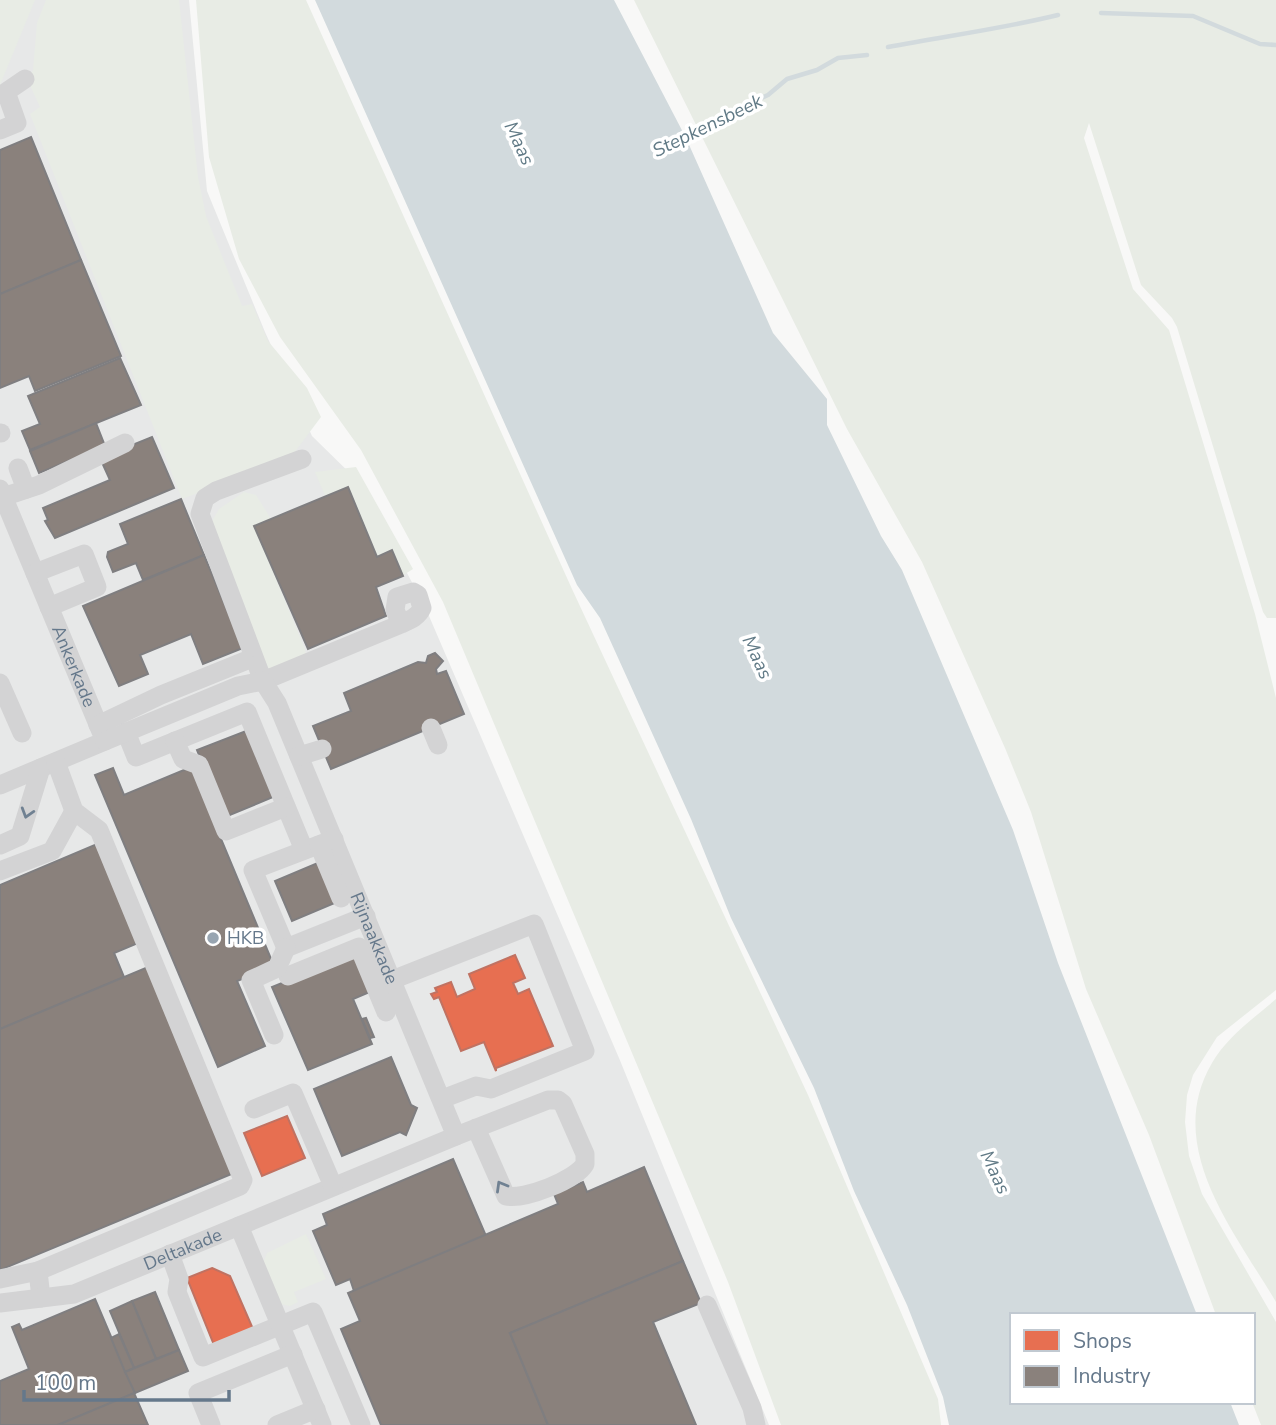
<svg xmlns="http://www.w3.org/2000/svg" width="1276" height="1425" font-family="'Nunito Sans',sans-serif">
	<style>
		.built { fill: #e7e8e8 }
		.green { fill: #e8ece5 }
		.water { fill: #d2dadd }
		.shops { fill: #e76f51; stroke: #c07262; stroke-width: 2 }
		.industry { fill: #8a817c; stroke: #7f7e80; stroke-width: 2 }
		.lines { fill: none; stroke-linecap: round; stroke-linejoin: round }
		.stream { stroke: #d2dadd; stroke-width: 4.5 }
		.minor { stroke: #d3d3d4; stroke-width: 19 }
		.oneway { stroke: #708192 }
		.poi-dot { fill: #98a5b1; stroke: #fff; stroke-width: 2.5 }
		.labels { text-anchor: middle; stroke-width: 7; stroke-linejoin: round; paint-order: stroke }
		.street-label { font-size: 18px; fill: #65788b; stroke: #fff }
		.poi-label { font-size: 18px; fill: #65788b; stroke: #fff; text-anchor: start }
		.water-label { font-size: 19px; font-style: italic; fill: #617a86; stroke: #fff }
	</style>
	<rect width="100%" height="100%" fill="#f8f8f7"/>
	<!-- built -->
	<path class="built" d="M0,0h189l18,191 58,141 47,104 47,46 67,127 193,449 150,367h-769z"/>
	<!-- green -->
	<g class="green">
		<path d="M0,0h35l-35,85z"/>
		<path d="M46,0h133l19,177 8,39 36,90 10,-2 16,37 39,47 14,29 -30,40 -109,42 -152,-385 10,-7 -12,-26 5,-11 4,-47z"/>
		<path d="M196,0h110l266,589 236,506 130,304 3,26h-160l-53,-143 -285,-680 -82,-152 -81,-113 -41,-78 -30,-102z"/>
		<path d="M634,0h642v618h-9l-4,-6 -86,-285 -5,-9 -31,-33 -52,-162 -5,15 49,151 36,41 86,284 21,84v292l-59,47 -24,38 -6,20 -2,27 4,34 13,38 74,128v103h-15l-9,-23 1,-87h-37l-67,-180 -63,-146 -55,-177 -26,-64 -83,-186 -75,-133z"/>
		<path d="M356,467l57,102 -11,7 -11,-26 -16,7 -29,-69 -21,8 -10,-24z"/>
		<path d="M244,492l12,3 15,24 -17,7 51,123 1,7 -33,12h-5l-58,-143 9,-16z"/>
		<path d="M1276,999v303c-42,-71 -113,-156 -64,-239 15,-26 42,-45 64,-64z"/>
		<path d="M306,1234l20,45 -32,13 4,10 -8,4 -9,-2 -18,-41 4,-10z"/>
	</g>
	<!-- water -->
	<path class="water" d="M315,0h299l72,138 87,195 54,66v26l54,111 21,34 111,260 45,133 139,352h-185v87h218l9,23h-290l-6,-28 -36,-92 -53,-114 -40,-103 -83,-170 -40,-99 -91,-201 -23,-33z"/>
	<!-- shops -->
	<g class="shops">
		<path d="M515,955l10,23 -12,5 5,11 11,-5 24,57 -57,22v3l-12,-29 -23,9 -22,-54 -5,2 -3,-5 6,-2 -2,-4 16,-6 6,15 18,-8 -6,-15z"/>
		<path d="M287,1116l18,42 -43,18 -18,-43z"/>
		<path d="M212,1268l18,8 23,53 -39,16 -27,-67z"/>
	</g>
	<!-- industry -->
	<g class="industry">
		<path d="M31,137l50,123 -81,34v-144z"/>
		<path d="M81,260l40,96 -86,35 -6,-15 -29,12v-94z"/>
		<path d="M120,358l21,47 -111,45 -8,-19 18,-7 -12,-28z"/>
		<path d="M96,423l9,23 -66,27 -9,-22z"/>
		<path d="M152,437l22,51 -119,50 -10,-17 3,-1 -5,-12 67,-28 -10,-22z"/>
		<path d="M348,487l29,70 15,-7 11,26 -27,11 10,29 -78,33 -54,-123z"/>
		<path d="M181,499l23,56 -61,25 -7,-17 -23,9 -6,-15 1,-5 20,-8 -8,-20z"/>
		<path d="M204,555l39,93 -40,16 -12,-30 -51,21 8,19 -29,12 -36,-80z"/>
		<path d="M435,653l8,8 -7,8 1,5 9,-3 18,43 -133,55 -18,-43 38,-15 -7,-18 74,-31 8,1 2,-7z"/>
		<path d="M246,731l27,66 -48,20 -28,-67z"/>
		<path d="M191,767l83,199 -37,15 28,65 -47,21 -123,-292 18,-7 11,27z"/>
		<path d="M97,844l41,99 -24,10 10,24 -124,52v-144z"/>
		<path d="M320,862l17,40 -45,19 -17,-40z"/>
		<path d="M356,953l16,38 -19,8 19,45 -64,26 -36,-83z"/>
		<path d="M148,967l86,206 -234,97v-241z"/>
		<path d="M366,1018l8,19 -4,1 -8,-19z"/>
		<path d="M391,1057l20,48 6,3 -11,27 -6,-3 -58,24 -28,-67z"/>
		<path d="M453,1159l33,77 -132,55 -4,-12 -14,6 -23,-54 14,-6 -4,-11z"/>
		<path d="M644,1167l39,94 -173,72 38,92h-167l-40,-96 19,-8 -12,-28 210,-89 -4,-10 29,-12 4,10z"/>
		<path d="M683,1261l18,42 -48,19 43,103h-148l-38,-92z"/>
		<path d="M155,1292l24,58 -23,9 -24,-58z"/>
		<path d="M95,1299l40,94 -77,32h-58v-44l29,-12 -17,-42 7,-3 3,6z"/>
		<path d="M132,1301l24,58 -22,9 -24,-57z"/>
		<path d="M119,1334l15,34 -9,4 -14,-34z"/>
		<path d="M179,1350l9,21 -53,22 -10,-21z"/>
		<path d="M134,1393l14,32h-90z"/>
	</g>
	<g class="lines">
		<!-- stream -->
		<g class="stream">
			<path d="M1101,13l92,3 67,28 16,1"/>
			<path d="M888,47c57,-11 113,-18 170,-32"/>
			<path d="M682,136l86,-41 19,-16 30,-9 21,-12 29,-3"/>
		</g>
		<!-- minor -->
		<g class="minor">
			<path d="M0,130l17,-7 -11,-31 19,-13"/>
			<path d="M0,433h1"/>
			<path d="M302,459l-86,32 -11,7 -5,16 63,167 138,-57c9,-4 17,-7 21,-16l-4,-13 -5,-3 -16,5 -2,13 6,14"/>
			<path d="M18,468l8,21"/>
			<path id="s1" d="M0,489l105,252 -105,44"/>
			<path d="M3,497l36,-12 86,-42"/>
			<path d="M35,573l49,-19 13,33 -48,20"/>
			<path d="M0,683l22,50"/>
			<path d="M98,725l63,-30 84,-34"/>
			<path d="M431,728l7,17"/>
			<path d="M126,732l10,25 111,-45 57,138"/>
			<path id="s2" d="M105,741l133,-55 25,-5 14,22 179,433 -217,90"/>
			<path d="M175,741l8,18 16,6 27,66 60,-24"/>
			<path d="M299,756l23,-7"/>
			<path d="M334,839l-81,31 33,78 80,-32"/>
			<path d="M0,845l20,-9 21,-68"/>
			<path d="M319,845l22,53"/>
			<path d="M0,871l52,-20 22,-40"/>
			<path d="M288,976l71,-29 27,65"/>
			<path d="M392,980l142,-56 51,127 -94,38 -15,-3 -34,13"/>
			<path d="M274,1035l-23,-55 26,-12 9,-20"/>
			<path d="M254,1109l39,-16 40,93"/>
			<path d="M456,1136l92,-36h10l5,4 22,50v10c-9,16 -61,36 -79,32l-30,-68"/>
			<path d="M170,1254l9,25 -2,13 26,65 110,-45 48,113"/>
			<path d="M0,1279l38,-8"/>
			<path d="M41,1298l-3,-27 202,-85 3,-6 -144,-350 -25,-19 -18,-49"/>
			<path id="s3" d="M0,1303l74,-9 165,-68 83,199"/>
			<path d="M707,1305l45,103 4,17"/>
			<path d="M211,1425l-13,-32 95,-39"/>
			<path d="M277,1425l39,-16"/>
		</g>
	</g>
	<!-- one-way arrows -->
	<defs><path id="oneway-chevron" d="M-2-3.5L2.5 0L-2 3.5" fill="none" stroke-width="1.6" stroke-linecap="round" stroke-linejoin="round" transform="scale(1.75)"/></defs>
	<g class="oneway">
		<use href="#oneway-chevron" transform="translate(27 813) rotate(107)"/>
		<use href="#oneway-chevron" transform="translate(501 1186) rotate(-120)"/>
	</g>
	<!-- markers -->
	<circle class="poi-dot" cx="213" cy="938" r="7"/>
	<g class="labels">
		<!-- street labels -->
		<g class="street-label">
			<text dy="6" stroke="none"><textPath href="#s1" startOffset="192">Ankerkade</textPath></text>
			<text dy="6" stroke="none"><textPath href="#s2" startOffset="450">Rijnaakkade</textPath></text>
			<text dy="6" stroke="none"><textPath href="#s3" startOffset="192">Deltakade</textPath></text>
		</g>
		<!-- poi labels -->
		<g class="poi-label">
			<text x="227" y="944">HKB</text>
		</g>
		<!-- water labels -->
		<g class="water-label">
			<text transform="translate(707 125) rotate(-26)" y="7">Stepkensbeek</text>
			<text transform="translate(520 143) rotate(65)" y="7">Maas</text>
			<text transform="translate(758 657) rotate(65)" y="7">Maas</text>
			<text transform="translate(996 1172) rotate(65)" y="7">Maas</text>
		</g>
	</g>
	<!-- legend -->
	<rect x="1010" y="1313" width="245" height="91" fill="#ffffff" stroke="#c1c9d1" stroke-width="2"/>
	<rect x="1024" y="1330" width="35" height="21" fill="#e76f51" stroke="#c1c9d1" stroke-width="2"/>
	<text x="1073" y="1348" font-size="21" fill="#65788b">Shops</text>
	<rect x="1024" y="1366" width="35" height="21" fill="#8a817c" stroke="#c1c9d1" stroke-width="2"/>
	<text x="1073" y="1383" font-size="21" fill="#65788b">Industry</text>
	<!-- scale -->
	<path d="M24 1390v10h205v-10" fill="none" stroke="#65788b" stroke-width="3.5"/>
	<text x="35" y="1390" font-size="21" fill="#65788b" stroke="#ffffff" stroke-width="5" paint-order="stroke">100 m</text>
</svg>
